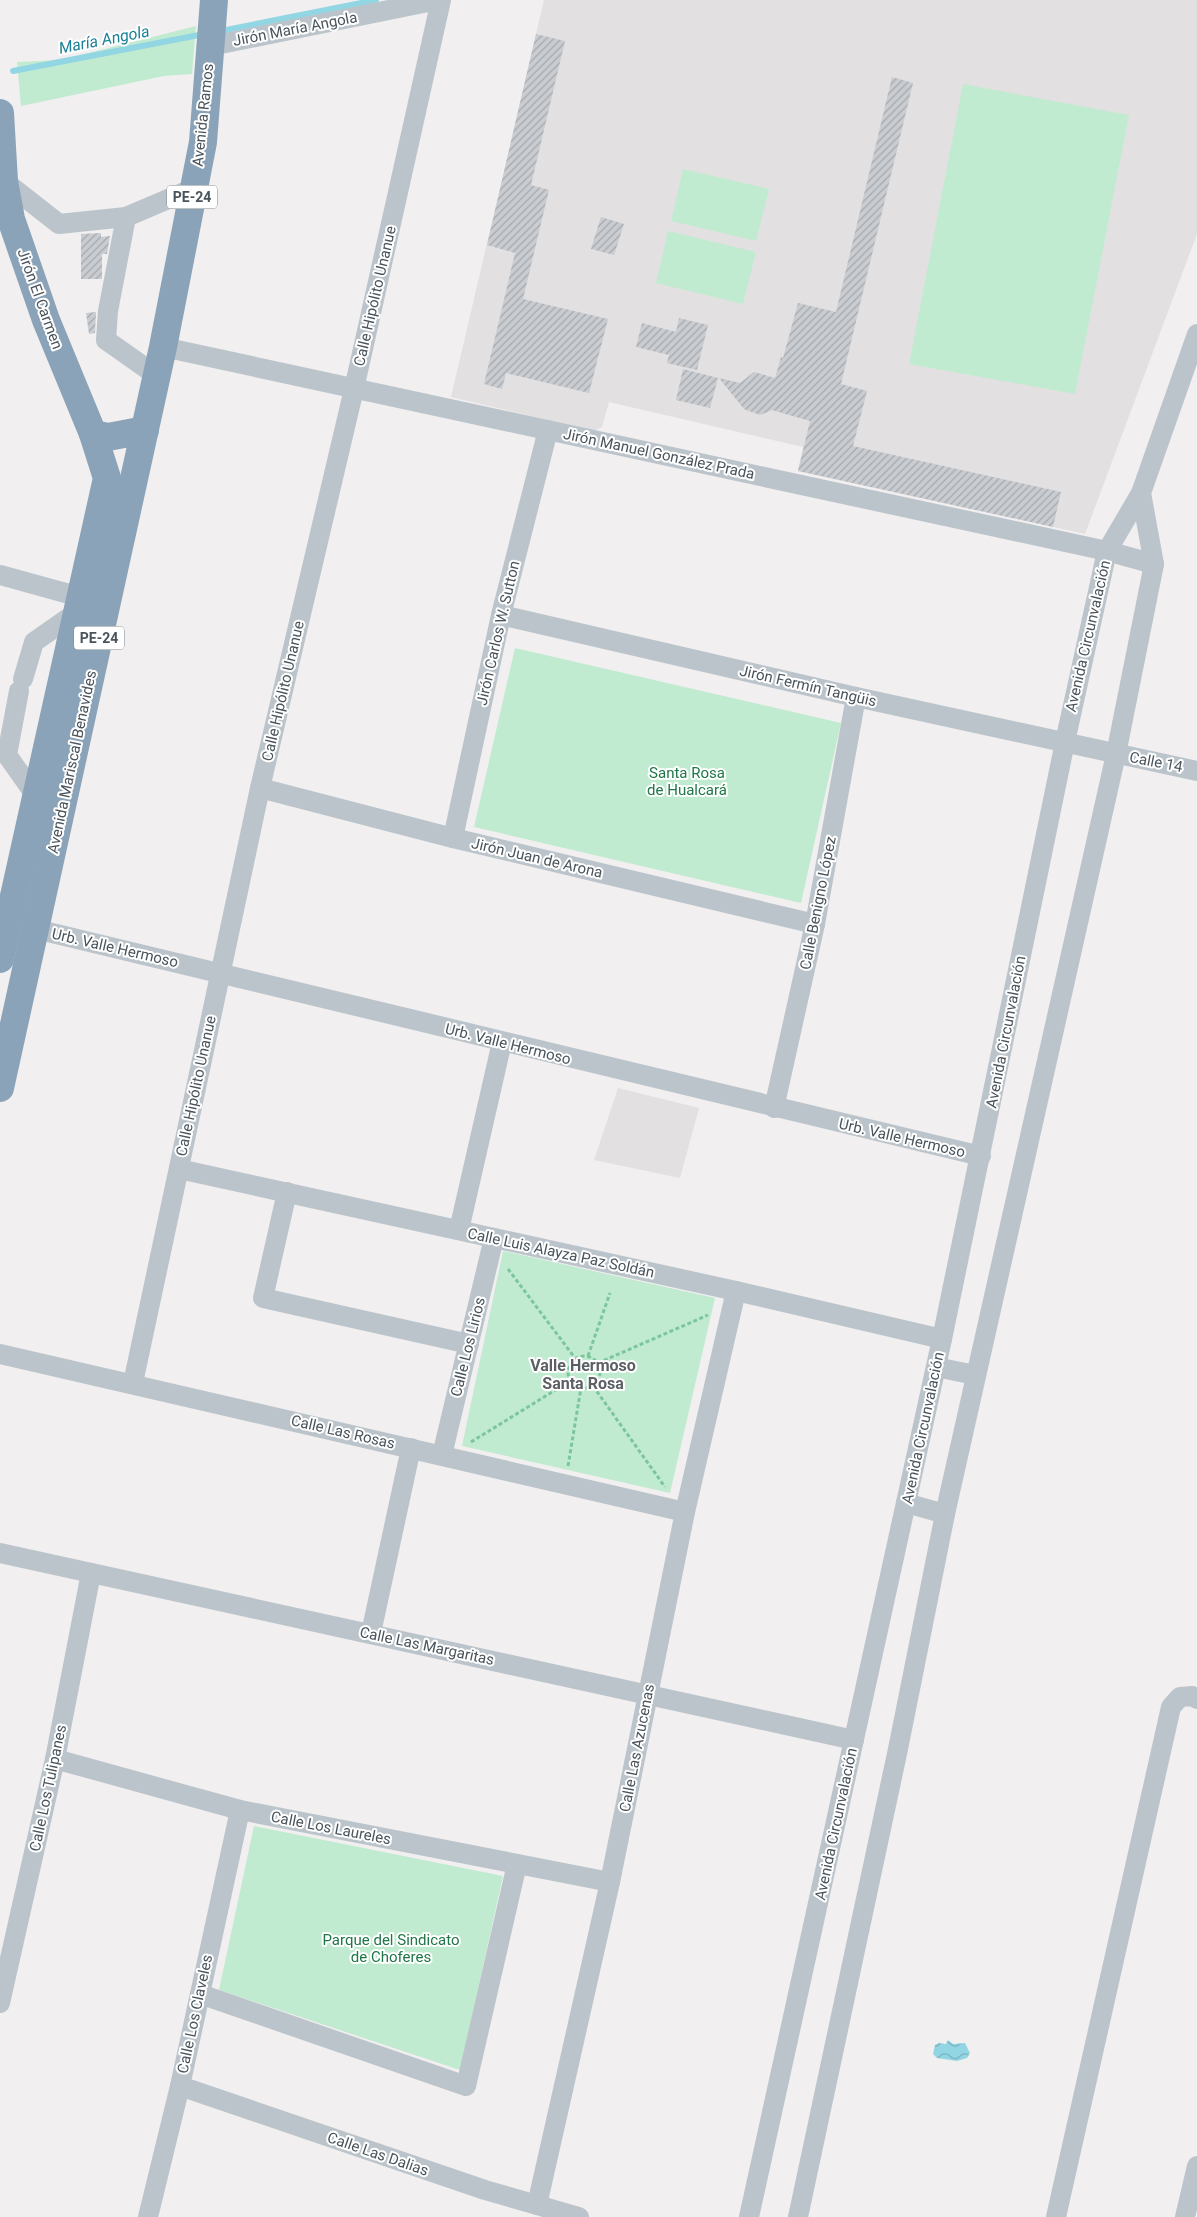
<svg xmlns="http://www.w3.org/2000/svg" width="1197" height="2217" font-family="Roboto,sans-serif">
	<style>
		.education { fill: #e2e0e0 }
		.park { fill: #c1ebd0 }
		.water { fill: url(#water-waves) }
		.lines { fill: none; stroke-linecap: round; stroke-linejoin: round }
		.stream { stroke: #92d6e4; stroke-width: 6 }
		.building { fill: url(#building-hatch) }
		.path { stroke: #7cc69f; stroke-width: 3; stroke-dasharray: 4 2.5; stroke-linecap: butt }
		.minor { stroke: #bcc4cb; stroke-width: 20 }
		.highway { stroke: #8ba3b9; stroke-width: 28 }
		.labels { text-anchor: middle; stroke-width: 4; stroke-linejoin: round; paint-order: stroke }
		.shield { fill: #fff; stroke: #80878c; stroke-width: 1 }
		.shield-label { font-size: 14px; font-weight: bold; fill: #49535b }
		.street-label { font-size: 15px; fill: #49535b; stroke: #fff }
		.park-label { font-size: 15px; fill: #1f7647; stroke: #fff }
		.water-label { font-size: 16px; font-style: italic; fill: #198196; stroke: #fff }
		.neighbourhood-label { font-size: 16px; font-weight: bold; fill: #5c6063; stroke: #fff }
	</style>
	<defs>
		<pattern id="water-waves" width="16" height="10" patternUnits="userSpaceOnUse" patternTransform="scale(1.25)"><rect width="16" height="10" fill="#92d6e4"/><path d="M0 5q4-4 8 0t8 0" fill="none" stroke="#79b0bc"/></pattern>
		<pattern id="building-hatch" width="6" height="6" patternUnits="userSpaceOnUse" patternTransform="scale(1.25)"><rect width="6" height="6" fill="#c9ccd1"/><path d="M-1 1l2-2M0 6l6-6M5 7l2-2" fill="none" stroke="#a5a8ad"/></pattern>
	</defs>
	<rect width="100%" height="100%" fill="#f1efef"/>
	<!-- education -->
	<g class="education">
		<path d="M544,0h653v234l-112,300 -287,-63 5,-24 -194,-45 -7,25 -7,4 -144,-34z"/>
		<path d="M618,1088l81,20 -19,70 -86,-18z"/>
	</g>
	<!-- park -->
	<g class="park">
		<path d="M196,26l-4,48 -28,2 -143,30 -4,-44 44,-2z"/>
		<path d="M963,84l166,31 -54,279 -166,-30z"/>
		<path d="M683,169l86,20 -13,52 -85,-20z"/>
		<path d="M668,231l88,21 -13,52 -87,-21z"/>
		<path d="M515,648l326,75 -40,180 -327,-76z"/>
		<path d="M503,1251l212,47 -45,195 -208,-47z"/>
		<path d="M254,1826l249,50 -43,194 -241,-80z"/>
	</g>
	<!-- water -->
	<path class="water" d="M948,2040l5,4 12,-1 5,10 -3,5 -10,3 -20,-3 -4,-4 2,-9 4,-2 7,1z"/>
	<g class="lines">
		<!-- stream -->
		<g class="stream">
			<path d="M221,31l155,-31"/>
			<path d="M13,71l186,-36"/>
		</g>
	</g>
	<!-- building -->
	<g class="building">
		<path d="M536,34l29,7 -34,144 18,5 -26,109 85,20 -19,74 -83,-20 -4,16 -18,-5 31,-131 -28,-8z"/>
		<path d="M892,77l21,6 -72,301 26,7 -14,55 208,46 -8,35 -255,-56 12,-50 -38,-11 -12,5 -16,-6 -25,-31 21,5 14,-11 21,6 6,-21 2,1 15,-55 38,9z"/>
		<path d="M601,217l23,7 -10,31 -23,-6z"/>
		<path d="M101,233v4l9,-1 -3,18h-5v25h-21v-45z"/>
		<path d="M96,312l-1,21 -6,1 -3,-21z"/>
		<path d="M679,318l29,7 -11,45 -30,-7 2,-8 -33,-8 6,-24 34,9z"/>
		<path d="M683,369l35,9 -8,30 -34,-8z"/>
	</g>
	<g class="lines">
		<!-- path -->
		<g class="path">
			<path d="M508,1269l67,89"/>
			<circle cx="584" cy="1372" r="16"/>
			<path d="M588,1356l22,-63"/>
			<path d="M598,1363l110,-48"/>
			<path d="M593,1386l72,101"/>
			<path d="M471,1442l99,-61"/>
			<path d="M568,1466l13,-78"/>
		</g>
		<!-- minor -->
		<g class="minor">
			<path d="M211,46l227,-46"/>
			<path d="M4,181l55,43 67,-7 68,-29"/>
			<path d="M126,217l-18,94 -2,29 51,36"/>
			<path d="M163,347l944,204 47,13"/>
			<path d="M0,575l80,22"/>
			<path d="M501,615l355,82 341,74"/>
			<path d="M23,679l11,-37 43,-30"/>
			<path d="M19,691l-12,64 29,41"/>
			<path d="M260,788l193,50 362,86"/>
			<path d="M453,838l48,-223 47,-185"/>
			<path d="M23,926l958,230"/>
			<path d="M774,1108l41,-184 41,-227"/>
			<path d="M179,1169l557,122 206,48"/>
			<path d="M287,1192l-24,106 206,46"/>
			<path d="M459,1230l43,-188"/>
			<path d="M0,1354l685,158"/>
			<path d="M936,1367l39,8"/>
			<path d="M133,1383l127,-595 94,-399 87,-389"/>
			<path d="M442,1455l52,-217"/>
			<path d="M906,1503l39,11"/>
			<path d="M0,1553l854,187"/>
			<path d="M371,1633l40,-185"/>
			<path d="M55,1759l185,51 370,72"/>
			<path d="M200,1994l266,92 51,-222"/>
			<path d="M0,2003l55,-244 36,-186"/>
			<path d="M180,2086l305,104 94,27"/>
			<path d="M537,2205l73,-323 75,-370 51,-221"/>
			<path d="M148,2217l32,-131 60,-276"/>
			<path d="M749,2217l193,-878 123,-597 42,-191 34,-58 56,-159"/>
			<path d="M798,2217l100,-468 47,-235 171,-760 38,-190 -13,-71"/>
			<path d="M1056,2217l115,-510 9,-10 12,-1 5,3"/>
			<path d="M1185,2217l12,-51"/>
		</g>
		<!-- highway -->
		<g class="highway">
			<path d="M0,113l4,68 7,38 35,101 47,114 14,44 -107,481"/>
			<path d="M93,434l15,3 37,-7"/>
			<path d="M0,1088l163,-741 40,-205 11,-142"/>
		</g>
	</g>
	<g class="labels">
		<!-- shield labels -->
		<g class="shield">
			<rect x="167" y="185.5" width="50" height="23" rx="4"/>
			<rect x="74" y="626.5" width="50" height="23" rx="4"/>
		</g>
		<g class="shield-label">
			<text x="192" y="202">PE-24</text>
			<text x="99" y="643">PE-24</text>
		</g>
		<!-- street labels -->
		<g class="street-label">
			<text transform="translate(295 29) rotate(-11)" y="5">Jirón María Angola</text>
			<text transform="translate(203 115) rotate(-84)" y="5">Avenida Ramos</text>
			<text transform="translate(375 296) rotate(-77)" y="5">Calle Hipólito Unanue</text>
			<text transform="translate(40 299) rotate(70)" y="5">Jirón El Carmen</text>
			<text transform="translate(659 454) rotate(12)" y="5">Jirón Manuel González Prada</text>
			<text transform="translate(498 633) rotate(-77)" y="5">Jirón Carlos W. Sutton</text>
			<text transform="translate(1088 636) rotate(-77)" y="5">Avenida Circunvalación</text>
			<text transform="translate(808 686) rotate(13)" y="5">Jirón Fermín Tangüis</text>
			<text transform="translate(283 691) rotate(-77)" y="5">Calle Hipólito Unanue</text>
			<text transform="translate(72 762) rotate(-78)" y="5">Avenida Mariscal Benavides</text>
			<text transform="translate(1156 762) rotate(11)" y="5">Calle 14</text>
			<text transform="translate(537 858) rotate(13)" y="5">Jirón Juan de Arona</text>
			<text transform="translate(818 903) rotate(-79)" y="5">Calle Benigno López</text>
			<text transform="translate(115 948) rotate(13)" y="5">Urb. Valle Hermoso</text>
			<text transform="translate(1006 1032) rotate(-79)" y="5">Avenida Circunvalación</text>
			<text transform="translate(508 1044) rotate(14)" y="5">Urb. Valle Hermoso</text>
			<text transform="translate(196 1086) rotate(-78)" y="5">Calle Hipólito Unanue</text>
			<text transform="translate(902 1138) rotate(13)" y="5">Urb. Valle Hermoso</text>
			<text transform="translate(561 1253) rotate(12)" y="5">Calle Luis Alayza Paz Soldán</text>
			<text transform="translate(468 1347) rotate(-76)" y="5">Calle Los Lirios</text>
			<text transform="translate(923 1428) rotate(-78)" y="5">Avenida Circunvalación</text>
			<text transform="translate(343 1432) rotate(13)" y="5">Calle Las Rosas</text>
			<text transform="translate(427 1646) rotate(12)" y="5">Calle Las Margaritas</text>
			<text transform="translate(637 1748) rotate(-79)" y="5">Calle Las Azucenas</text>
			<text transform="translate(48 1788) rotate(-78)" y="5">Calle Los Tulipanes</text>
			<text transform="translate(836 1824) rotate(-78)" y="5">Avenida Circunvalación</text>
			<text transform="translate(331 1828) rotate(11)" y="5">Calle Los Laureles</text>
			<text transform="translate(195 2014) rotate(-78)" y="5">Calle Los Claveles</text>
			<text transform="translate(378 2154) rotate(19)" y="5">Calle Las Dalias</text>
		</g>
		<!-- park labels -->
		<g class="park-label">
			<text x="687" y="778">Santa Rosa<tspan x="687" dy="17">de Hualcará</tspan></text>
			<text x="391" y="1945">Parque del Sindicato<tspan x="391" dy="17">de Choferes</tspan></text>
		</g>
		<!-- water labels -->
		<g class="water-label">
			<text transform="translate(104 39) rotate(-11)" y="6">María Angola</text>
		</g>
		<!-- neighbourhood labels -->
		<g class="neighbourhood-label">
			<text x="583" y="1371">Valle Hermoso<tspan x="583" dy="18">Santa Rosa</tspan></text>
		</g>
	</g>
</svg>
